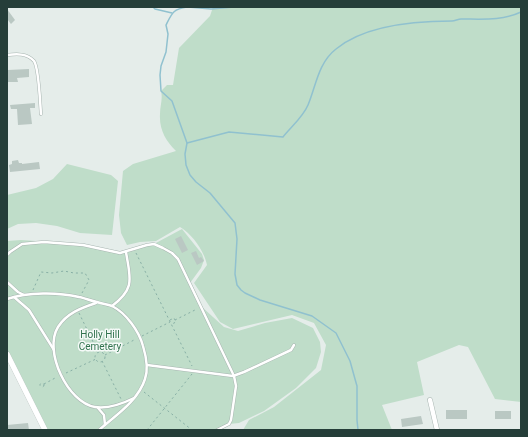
<svg xmlns="http://www.w3.org/2000/svg" width="528" height="437" font-family="Roboto,sans-serif">
	<style>
		.green { fill: #bfddc9 }
		.lines { fill: none; stroke-linecap: round; stroke-linejoin: round }
		.stream { stroke: #90c1cf; stroke-width: 1.5 }
		.building { fill: #bac8c3 }
		.service-casing { stroke: #a8b5b1; stroke-width: 3.5 }
		.minor-casing { stroke: #a8b5b1; stroke-width: 5.5 }
		.tertiary-casing { stroke: #a8b5b1; stroke-width: 6 }
		.path { stroke: #87afa5; stroke-width: 1; stroke-dasharray: 2 3; stroke-linecap: butt }
		.service { stroke: #fff; stroke-width: 2.5 }
		.minor { stroke: #fff; stroke-width: 4.5 }
		.tertiary { stroke: #fff; stroke-width: 5.5 }
		.labels { text-anchor: middle; stroke-width: 3; stroke-linejoin: round; paint-order: stroke }
		.park-label { font-size: 10px; fill: #31734e; stroke: #f5faf8 }
	</style>
	<rect width="100%" height="100%" fill="#e5edea"/>
	<!-- green -->
	<g class="green">
		<path d="M213,7h308v395l-26,-3 -27,-52 -9,-2 -42,17 7,33 -42,10 10,25h-149l6,-10 25,-13 47,-37 5,-25 -12,-22 -22,-8 -59,14 -13,-7 -26,-39 13,-18c-3,-14 -14,-30 -27,-38l-24,14 -16,1 -13,3 -6,-12 -2,-18 4,-44 10,-7 43,-13c-10,-10 -17,-21 -16,-37 0,-8 3,-15 1,-23l6,-6h6l6,-37 31,-32z"/>
		<path d="M67,164l44,11 7,6 -6,54 -32,-2 -23,-7 -21,-3 -18,1 -11,5v-34l29,-7 17,-9z"/>
		<path d="M182,229l20,25 2,6 -3,8 -11,15 12,24 22,20 14,4 27,-8 27,-5 21,10 7,14 1,10 -5,16 -20,20 -32,23 -25,12 -10,1 -12,6h-172l-38,-76v-113l14,-1 45,3 54,10 34,-9z"/>
	</g>
	<g class="lines">
		<!-- stream -->
		<g class="stream">
			<path d="M153,7l2,2 17,4"/>
			<path d="M187,7c-14,2 -15,6 -21,18l2,9 -2,18 -5,14 -1,9 1,16 11,10 15,42 -2,11 1,11 4,10 6,7 14,11 25,30 2,16 -2,35 2,11 4,5 4,3 15,7 52,16 24,17 14,28 5,18 2,7v34l1,10"/>
			<path d="M188,7l23,2 23,-2"/>
			<path d="M187,143l42,-11 54,5c8,-10 20,-20 25,-32 8,-19 10,-42 28,-56 29,-24 81,-28 116,-28 3,0 6,-2 9,-2 21,0 41,2 60,-7"/>
		</g>
	</g>
	<!-- building -->
	<g class="building">
		<path d="M7,9l8,11 -4,4 -4,-5z"/>
		<path d="M29,69v8l-12,1 1,4h-11l1,-12z"/>
		<path d="M35,103v5h-5l2,16 -14,1 -1,-16h-6l-1,-4z"/>
		<path d="M18,160l1,3h3v1l17,-2 1,7 -30,3 -1,-7 3,-1v-3z"/>
		<path d="M181,236l7,14 -6,3 -7,-14z"/>
		<path d="M196,251l3,7 2,-1 3,4 -7,4 -6,-12z"/>
		<rect x="446" y="410" width="21" height="9"/>
		<rect x="495" y="411" width="16" height="8"/>
		<path d="M421,416l2,8 -21,3 -1,-8z"/>
		<path d="M28,423l1,7h-22v-5z"/>
	</g>
	<g class="lines">
		<!-- service casing -->
		<g class="service-casing">
			<g id="service">
				<path d="M7,55c9,-1 20,-2 27,6 5,7 6,42 7,53"/>
				<path d="M7,255l3,-3 12,-8 22,-2 39,3 37,8 27,-8 7,-1 9,4 9,5 6,6 56,117 2,10 -5,34 -2,4 -12,6"/>
				<path d="M7,282l11,10 6,3"/>
				<path d="M14,297l15,13 25,40"/>
				<path d="M7,299c21,-7 51,-7 72,-2 6,1 12,4 18,5 5,2 10,2 15,4 14,7 27,25 31,40 3,10 6,22 2,33 -7,22 -29,36 -46,51"/>
				<path d="M96,303c-15,5 -29,10 -38,24 -15,24 10,76 37,80 14,2 27,-3 39,-9"/>
				<path d="M112,306c24,-18 18,-28 14,-54"/>
				<path d="M147,365l86,11 11,-4 47,-22 3,-5"/>
				<path d="M98,408l6,7 1,10"/>
			</g>
		</g>
		<!-- minor casing -->
		<g class="minor-casing">
			<path id="minor" d="M430,400l7,30"/>
		</g>
		<!-- tertiary casing -->
		<g class="tertiary-casing">
			<path id="tertiary" d="M7,354l38,76"/>
		</g>
		<!-- path -->
		<g class="path">
			<path d="M136,253l56,113"/>
			<path d="M33,290l8,-18 11,1 12,-2 10,2h11l4,7 -7,13"/>
			<path d="M79,313l19,39"/>
			<path d="M170,320l4,-2 2,4 -4,2"/>
			<path d="M175,320l22,-11"/>
			<path d="M142,336l28,-14"/>
			<circle cx="100" cy="357" r="5"/>
			<path d="M105,355l31,-16"/>
			<path d="M102,361l19,38"/>
			<path d="M66,373l30,-14"/>
			<circle cx="42" cy="385" r="2"/>
			<path d="M44,384l13,-7"/>
			<path d="M144,392l48,38"/>
			<path d="M147,430l45,-56"/>
		</g>
		<!-- service -->
		<use href="#service" class="service"/>
		<!-- minor -->
		<use href="#minor" class="minor"/>
		<!-- tertiary -->
		<use href="#tertiary" class="tertiary"/>
	</g>
	<g class="labels">
		<!-- park labels -->
		<g class="park-label">
			<text x="100" y="338">Holly Hill<tspan x="100" dy="12">Cemetery</tspan></text>
		</g>
	</g>
	<!-- border -->
	<rect width="528" height="437" fill="none" stroke="#253e39" stroke-width="16"/>
</svg>
